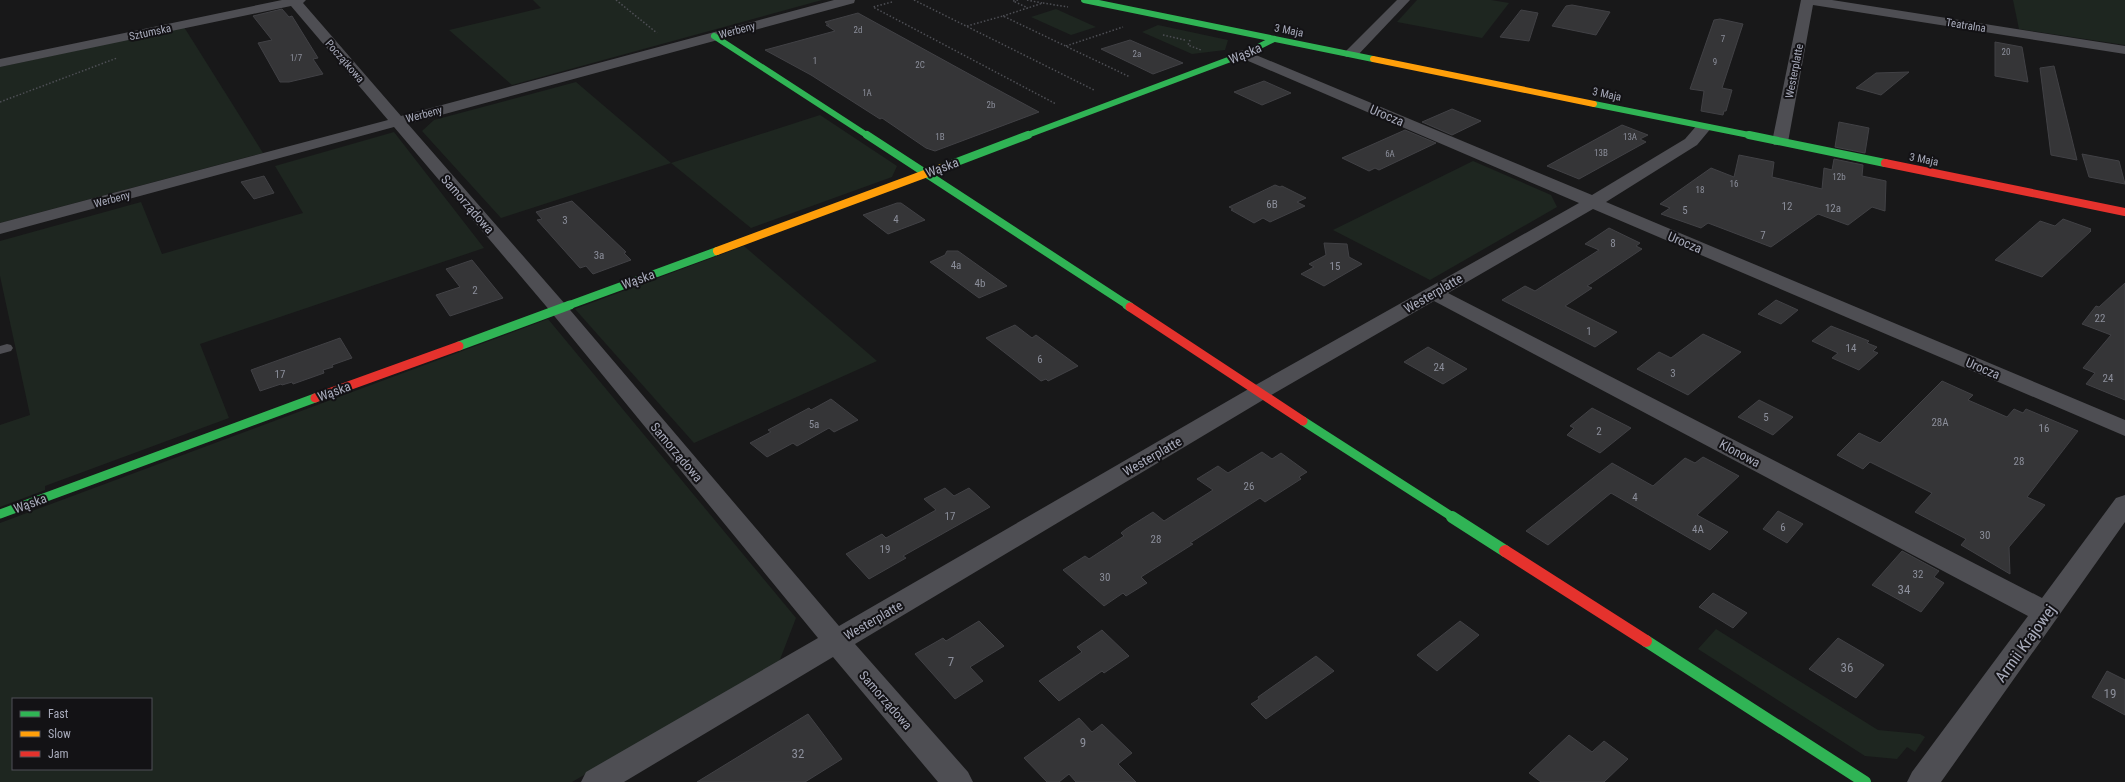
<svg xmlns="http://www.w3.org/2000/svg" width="2125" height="782" font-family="'Roboto Condensed',sans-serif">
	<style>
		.green { fill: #1e2620; fill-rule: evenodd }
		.building { fill: #353537; stroke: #414145 }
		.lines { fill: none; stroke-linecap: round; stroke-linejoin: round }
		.path { stroke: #4e4f55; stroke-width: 1.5; stroke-dasharray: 1.5 2; stroke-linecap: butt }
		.lane { fill: #4e4e53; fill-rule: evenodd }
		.street { fill: #4e4e53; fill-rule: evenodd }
		.fast-far3 { stroke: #30b455; stroke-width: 6 }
		.fast-far2 { stroke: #30b455; stroke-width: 8 }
		.fast-far1 { stroke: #30b455; stroke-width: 9 }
		.fast { stroke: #30b455; stroke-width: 12 }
		.slow-far1 { stroke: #ff9f0a; stroke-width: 6 }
		.slow { stroke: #ff9f0a; stroke-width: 8 }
		.jam-far2 { stroke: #e5322d; stroke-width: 8 }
		.jam-far1 { stroke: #e5322d; stroke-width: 9 }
		.jam { stroke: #e5322d; stroke-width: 12 }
		.labels { text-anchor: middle; stroke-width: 4; stroke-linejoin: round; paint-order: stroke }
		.far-number-label { font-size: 9px; fill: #8b8e9a }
		.far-street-label { font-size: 11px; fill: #a8abbb; stroke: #131215 }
		.number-label { font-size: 11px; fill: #8b8e9a }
		.street-label { font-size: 13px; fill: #a8abbb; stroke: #131215 }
		.near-number-label { font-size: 13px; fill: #8b8e9a }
		.near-street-label { font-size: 16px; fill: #a8abbb; stroke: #131215 }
	</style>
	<rect width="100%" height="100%" fill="#181819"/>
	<!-- green -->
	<g class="green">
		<path d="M533,0h289l-310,85 -63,-55 92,-22z"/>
		<path d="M1417,0h74l18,3 -27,35 -85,-16z"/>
		<path d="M2013,0h112v45l-106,-16z"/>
		<path d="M1056,9l40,18 -25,8 -40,-18z"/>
		<path d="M1158,25l70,15 -3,10 -33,4 -50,-22z"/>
		<path d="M184,27l79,126 -263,70v-156z"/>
		<path d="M576,82l95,81 149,-48 77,51 -5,11 -141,51 -80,-65 -170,55 -79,-87 12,-11z"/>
		<path d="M394,132l90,116 -284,96 29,74 -184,68v4l-45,17v-82l30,-10 -30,-139v-35l141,-39 21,52 141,-41 -28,-47z"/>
		<path d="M1473,161l78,34 6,12 -127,73 -97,-50z"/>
		<path d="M744,246l133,115 -183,82 -119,-134z"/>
		<path d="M548,319l248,299 -17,44 -207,120h-572v-259zM13,699h138v70h-138z"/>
		<path d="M1716,629l162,101 42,4 5,3 -10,15 -8,-5 -10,12 -32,-3 -167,-107z"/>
	</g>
	<!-- building -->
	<g class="building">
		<path d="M1572,5l38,7 -14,23 -44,-9 14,-20z"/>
		<path d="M282,9l7,8 3,-1 26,42 -5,1 10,15 -34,8h-9l-22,-39 14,-3 -19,-24z"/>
		<path d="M1521,10l17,3 -9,28 -29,-4z"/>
		<path d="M858,13l131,72 50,27 -104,39 -9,-3 -44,-30 -2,1 -69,-44 -46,-25 70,-19 -9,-6h3l-4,-3z"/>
		<path d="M1720,19l23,5 -21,64 10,2 -6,21h-2l-1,4 -22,-4 3,-20 -14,-2 24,-69z"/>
		<path d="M1130,40l53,23 -30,11 -52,-25z"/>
		<path d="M1995,42l27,5 6,35 -33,-6z"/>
		<path d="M2054,66l23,94 -26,-5 -11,-87z"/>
		<path d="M1909,72l-28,23 -25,-7 20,-15z"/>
		<path d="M1264,81l27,12 -29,12 -28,-13z"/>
		<path d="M1452,109l29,12 -29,14 -30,-13z"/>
		<path d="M1839,122l30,6 -4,25 -30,-6z"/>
		<path d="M1622,125l26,10 -8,4 6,3 -67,37 -32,-13z"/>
		<path d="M1405,130l31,13 -57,27 -4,-2 -6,3 -27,-13z"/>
		<path d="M2082,154l37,7 6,23 -36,-7z"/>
		<path d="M1739,155l35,7 -2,15 50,12 2,-21 8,2 2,-11 29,6 -1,11 24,5 -1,30 -13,-4 -24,18 -30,-11 -47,33 -63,-24 -7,5 -40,-14 9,-6 -10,-4 51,-36 23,9z"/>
		<path d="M264,176l10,17 -20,6 -13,-17z"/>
		<path d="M1275,185l5,2 2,-1 24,12 -9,4 8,4 -35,16 -7,-4 -9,5 -23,-13 2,-1 -4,-2z"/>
		<path d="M572,201l54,51 -2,1 7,7 -38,14 -7,-8 -6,2 -43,-48 5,-1 -6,-7z"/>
		<path d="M897,203h4l24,17 -37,14 -25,-19z"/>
		<path d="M2063,219l28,10 -1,1 1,1 -49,46 -47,-17 45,-39 15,5z"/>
		<path d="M1609,228l31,15 -4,3 6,3 -55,37 5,2 -27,18 52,26 -22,15 -93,-47 23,-14 10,5 64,-41 -14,-6z"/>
		<path d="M1324,243l23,1 2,13 13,7 -38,22 -23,-12 13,-7 -5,-3 17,-9z"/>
		<path d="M947,251h11l49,35 -28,12 -49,-36 15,-7z"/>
		<path d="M472,260l31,38 -53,18 -14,-21 24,-8 -14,-18z"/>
		<path d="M2125,283v117l-39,-16 9,-11 -12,-5 28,-33 -29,-11 14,-18 3,1z"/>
		<path d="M1776,300l22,10 -17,14 -23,-10z"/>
		<path d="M1015,325l17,13 4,-3 42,31 -30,15 -2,-2 -5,2 -55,-43z"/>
		<path d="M1831,326l38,15 -2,2 10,4 -4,4 5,2 -19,17 -27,-12 6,-5 -26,-12z"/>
		<path d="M1703,334l38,18 -53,43 -51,-26 22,-17 12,6z"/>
		<path d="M340,338l12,20 -20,7 1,2 -10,3 1,3 -14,5 -17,6 -1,-2 -10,3 -1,-1 -21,7 -9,-21z"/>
		<path d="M1428,347l39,22 -24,15 -39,-22z"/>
		<path d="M1942,381l31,14 -5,5 39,17 7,-8 9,4 3,-4 52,22 -51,66 18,8 -36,42 1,27 -49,-29 5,-6 -51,-27 17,-19 -62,-31 -7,7 -26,-14 22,-22 21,10z"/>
		<path d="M831,399l27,21 -24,12 -5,-4 -32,18 -4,-3 -26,14 -17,-14 21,-11 -3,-2 41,-22 2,2z"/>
		<path d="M1759,400l34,17 -20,18 -35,-18z"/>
		<path d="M1592,408l39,20 -31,25 -33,-18 7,-7 -4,-2z"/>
		<path d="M1262,452l10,7 9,-6 26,19 -8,5 2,2 -36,23 -5,-4 -70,45 3,1 -52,33 6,6 -21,13 -3,-3 -19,13 -41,-36 22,-14 4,3 35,-23 -3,-3 5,-4 27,-17 11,9 49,-31 -16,-11 21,-13 10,7z"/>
		<path d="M1703,457l36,19 -42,39 31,17 -18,18 -99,-57 -63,52 -22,-14 86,-68 41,23 32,-28 10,5z"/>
		<path d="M945,488l9,8 15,-8 21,19 -87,49 3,2 -37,21 -23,-25 36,-20 4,4 50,-28 -12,-11z"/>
		<path d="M1778,511l25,13 -16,19 -24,-14z"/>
		<path d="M1902,551l37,20 -5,6 10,6 -23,29 -49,-27z"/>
		<path d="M1713,593l34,20 -14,15 -34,-21z"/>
		<path d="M979,621l25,25 -34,21 13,14 -28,18 -40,-45 28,-16 3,3z"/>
		<path d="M1460,621l19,14 -42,36 -20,-16z"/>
		<path d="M1102,630l27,26 -25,17 -2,-2 -43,30 -20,-20 43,-29 -5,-5z"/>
		<path d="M1838,638l46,27 -28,33 -47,-29z"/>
		<path d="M1316,656l18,15 -68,48 -15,-15 8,-5 -1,-2z"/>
		<path d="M2107,671l18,9v35l-33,-18z"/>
		<path d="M808,714l34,45 -37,23h-108z"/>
		<path d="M1079,718l13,14 10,-8 30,29 -14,11 18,18h-60l-7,-8 -10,8h-12l-23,-24z"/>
		<path d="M1569,735l23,17 12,-11 24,18 -24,23h-63l-12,-9z"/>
	</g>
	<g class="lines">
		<!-- path -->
		<g class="path">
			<path d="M616,0l41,33"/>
			<path d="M914,0l180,90"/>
			<path d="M1018,0l-5,1 15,7"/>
			<path d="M1027,0l15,3"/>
			<path d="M892,2l-19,5 183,97"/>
			<path d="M1003,16l40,-13 25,4"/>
			<path d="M967,26l36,-10 127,61"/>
			<path d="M1163,35l22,5"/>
			<path d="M1190,40l-2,5 13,5"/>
			<path d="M1066,46l57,-19"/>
			<path d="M0,102l117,-44"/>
		</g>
		<!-- lane -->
		<path class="lane" d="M7,344l4,1 2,3 -2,3 -11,3v-8z"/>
		<!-- street -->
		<g class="street">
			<path d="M282,0h24l-3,3 98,113 433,-116h21l-1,3 -446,121 157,180 274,322 413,-239 327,-184 -340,-146 -2,-3 2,-3 5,-1 348,145 93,-56 13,-15h12l2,3 -15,18 -91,57 519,218v16l-532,-227 -145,84 594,305 74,-100 9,-3v27l-184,260h-34l5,-10 116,-156 -594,-315 -166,96 -413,247 113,128 5,10h-35l-105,-125 -209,125h-43l5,-10 232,-134 -267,-326 -157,-185 -394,107v-11l388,-103 -97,-114 -291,61v-8z"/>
			<path d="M1397,0h13l-54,57h-10l-2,-3 2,-3z"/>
			<path d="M1801,0h31l293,46v8l-312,-49 -25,137 -2,3h-12l-2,-3z"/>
		</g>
		<!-- fast-far3 -->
		<g class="fast-far3">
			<path d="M1084,0l289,59"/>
			<path d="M714,36l154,100"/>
			<path d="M1594,104l160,32"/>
			<path d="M1025,136l219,-82 30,-15"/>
		</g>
		<!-- fast-far2 -->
		<g class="fast-far2">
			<path d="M867,135l262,171"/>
			<path d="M1749,135l136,28"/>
			<path d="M941,168l87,-33"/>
			<path d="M567,306l150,-55"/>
		</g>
		<!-- fast-far1 -->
		<g class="fast-far1">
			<path d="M1127,305l3,2"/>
			<path d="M459,346l111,-41"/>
			<path d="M1303,421l151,97"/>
			<path d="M0,514l315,-116"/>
		</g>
		<!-- fast -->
		<g class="fast">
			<path d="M1452,517l53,34"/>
			<path d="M1646,641l219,141"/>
		</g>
		<!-- slow-far1 -->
		<path class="slow-far1" d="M1373,59l221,45"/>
		<!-- slow -->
		<path class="slow" d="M717,251l224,-83"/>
		<!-- jam-far2 -->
		<path class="jam-far2" d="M1885,163l240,49"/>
		<!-- jam-far1 -->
		<g class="jam-far1">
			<path d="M1130,307l173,114"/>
			<path d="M315,398l144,-52"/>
		</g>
		<!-- jam -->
		<path class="jam" d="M1505,551l141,90"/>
	</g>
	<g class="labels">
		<!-- far-number labels -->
		<g class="far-number-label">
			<text x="858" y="33">2d</text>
			<text x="1723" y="42">7</text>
			<text x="2006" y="55">20</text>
			<text x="1137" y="57">2a</text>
			<text x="296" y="61">1/7</text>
			<text x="815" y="64">1</text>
			<text x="1715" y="65">9</text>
			<text x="920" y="68">2C</text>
			<text x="867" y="96">1A</text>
			<text x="991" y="108">2b</text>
			<text x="940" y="140">1B</text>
			<text x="1630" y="140">13A</text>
			<text x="1601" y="156">13B</text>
			<text x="1390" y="157">6A</text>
			<text x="1839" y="180">12b</text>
			<text x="1734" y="187">16</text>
			<text x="1700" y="193">18</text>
		</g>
		<!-- far-street labels -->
		<g class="far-street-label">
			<text transform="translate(1966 25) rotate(9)" y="4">Teatralna</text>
			<text transform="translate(737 30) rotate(-15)" y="4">Werbeny</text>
			<text transform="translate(1289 30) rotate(11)" y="4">3 Maja</text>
			<text transform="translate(150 32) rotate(-12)" y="4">Sztumska</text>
			<text transform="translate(345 61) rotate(49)" y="4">Początkowa</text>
			<text transform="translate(1794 71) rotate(-79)" y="4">Westerplatte</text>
			<text transform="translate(1607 94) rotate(12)" y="4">3 Maja</text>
			<text transform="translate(424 114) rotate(-15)" y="4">Werbeny</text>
			<text transform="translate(1924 159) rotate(11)" y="4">3 Maja</text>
			<text transform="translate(112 199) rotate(-15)" y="4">Werbeny</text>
		</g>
		<!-- number labels -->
		<g class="number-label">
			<text x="1272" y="208">6B</text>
			<text x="1787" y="210">12</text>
			<text x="1833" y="212">12a</text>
			<text x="1685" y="214">5</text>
			<text x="896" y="223">4</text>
			<text x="565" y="224">3</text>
			<text x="1763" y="239">7</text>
			<text x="1613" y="247">8</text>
			<text x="599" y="259">3a</text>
			<text x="956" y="269">4a</text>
			<text x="1335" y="270">15</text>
			<text x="980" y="287">4b</text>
			<text x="475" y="294">2</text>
			<text x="2100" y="322">22</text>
			<text x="1589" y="335">1</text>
			<text x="1851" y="352">14</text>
			<text x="1040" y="363">6</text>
			<text x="1439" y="371">24</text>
			<text x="1673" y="377">3</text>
			<text x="280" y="378">17</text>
			<text x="2108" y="382">24</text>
			<text x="1766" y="421">5</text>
			<text x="1940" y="426">28A</text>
			<text x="814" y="428">5a</text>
			<text x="2044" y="432">16</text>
			<text x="1599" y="435">2</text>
			<text x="2019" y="465">28</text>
			<text x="1249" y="490">26</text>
			<text x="1635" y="501">4</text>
			<text x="950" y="520">17</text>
			<text x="1783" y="531">6</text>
			<text x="1698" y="533">4A</text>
			<text x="1985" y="539">30</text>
			<text x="1156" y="543">28</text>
			<text x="885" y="553">19</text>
			<text x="1918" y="578">32</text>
			<text x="1105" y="581">30</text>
		</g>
		<!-- street labels -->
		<g class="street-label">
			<text transform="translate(1245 53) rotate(-23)" y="5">Wąska</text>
			<text transform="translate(1387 115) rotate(23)" y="5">Urocza</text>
			<text transform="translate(942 167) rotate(-20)" y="5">Wąska</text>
			<text transform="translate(468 204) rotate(49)" y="5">Samorządowa</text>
			<text transform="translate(1685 242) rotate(23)" y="5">Urocza</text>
			<text transform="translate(638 279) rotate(-20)" y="5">Wąska</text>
			<text transform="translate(1433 293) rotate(-30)" y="5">Westerplatte</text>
			<text transform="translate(1983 368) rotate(23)" y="5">Urocza</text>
			<text transform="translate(334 391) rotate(-20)" y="5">Wąska</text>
			<text transform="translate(677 452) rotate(50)" y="5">Samorządowa</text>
			<text transform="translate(1740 453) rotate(28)" y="5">Klonowa</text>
			<text transform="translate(1152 456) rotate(-30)" y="5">Westerplatte</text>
			<text transform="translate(30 503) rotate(-20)" y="5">Wąska</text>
			<text transform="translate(873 620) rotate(-30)" y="5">Westerplatte</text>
			<text transform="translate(886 700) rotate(49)" y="5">Samorządowa</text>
		</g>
		<!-- near-number labels -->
		<g class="near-number-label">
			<text x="1904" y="594">34</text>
			<text x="951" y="666">7</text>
			<text x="1847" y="672">36</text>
			<text x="2110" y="698">19</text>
			<text x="1083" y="747">9</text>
			<text x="798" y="758">32</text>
		</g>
		<!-- near-street labels -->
		<g class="near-street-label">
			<text transform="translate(2025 643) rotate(-54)" y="6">Armii Krajowej</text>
		</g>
	</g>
	<!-- legend -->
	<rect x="12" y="698" width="140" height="72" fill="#131215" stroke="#4f4f57"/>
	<rect x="20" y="711" width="20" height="6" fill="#30b455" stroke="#4f4f57"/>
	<text x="48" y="718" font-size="12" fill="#a8abbb">Fast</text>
	<rect x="20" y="731" width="20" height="6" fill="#ff9f0a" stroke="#4f4f57"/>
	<text x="48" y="738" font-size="12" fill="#a8abbb">Slow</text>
	<rect x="20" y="751" width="20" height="6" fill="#e5322d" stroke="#4f4f57"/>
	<text x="48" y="758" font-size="12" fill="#a8abbb">Jam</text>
</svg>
